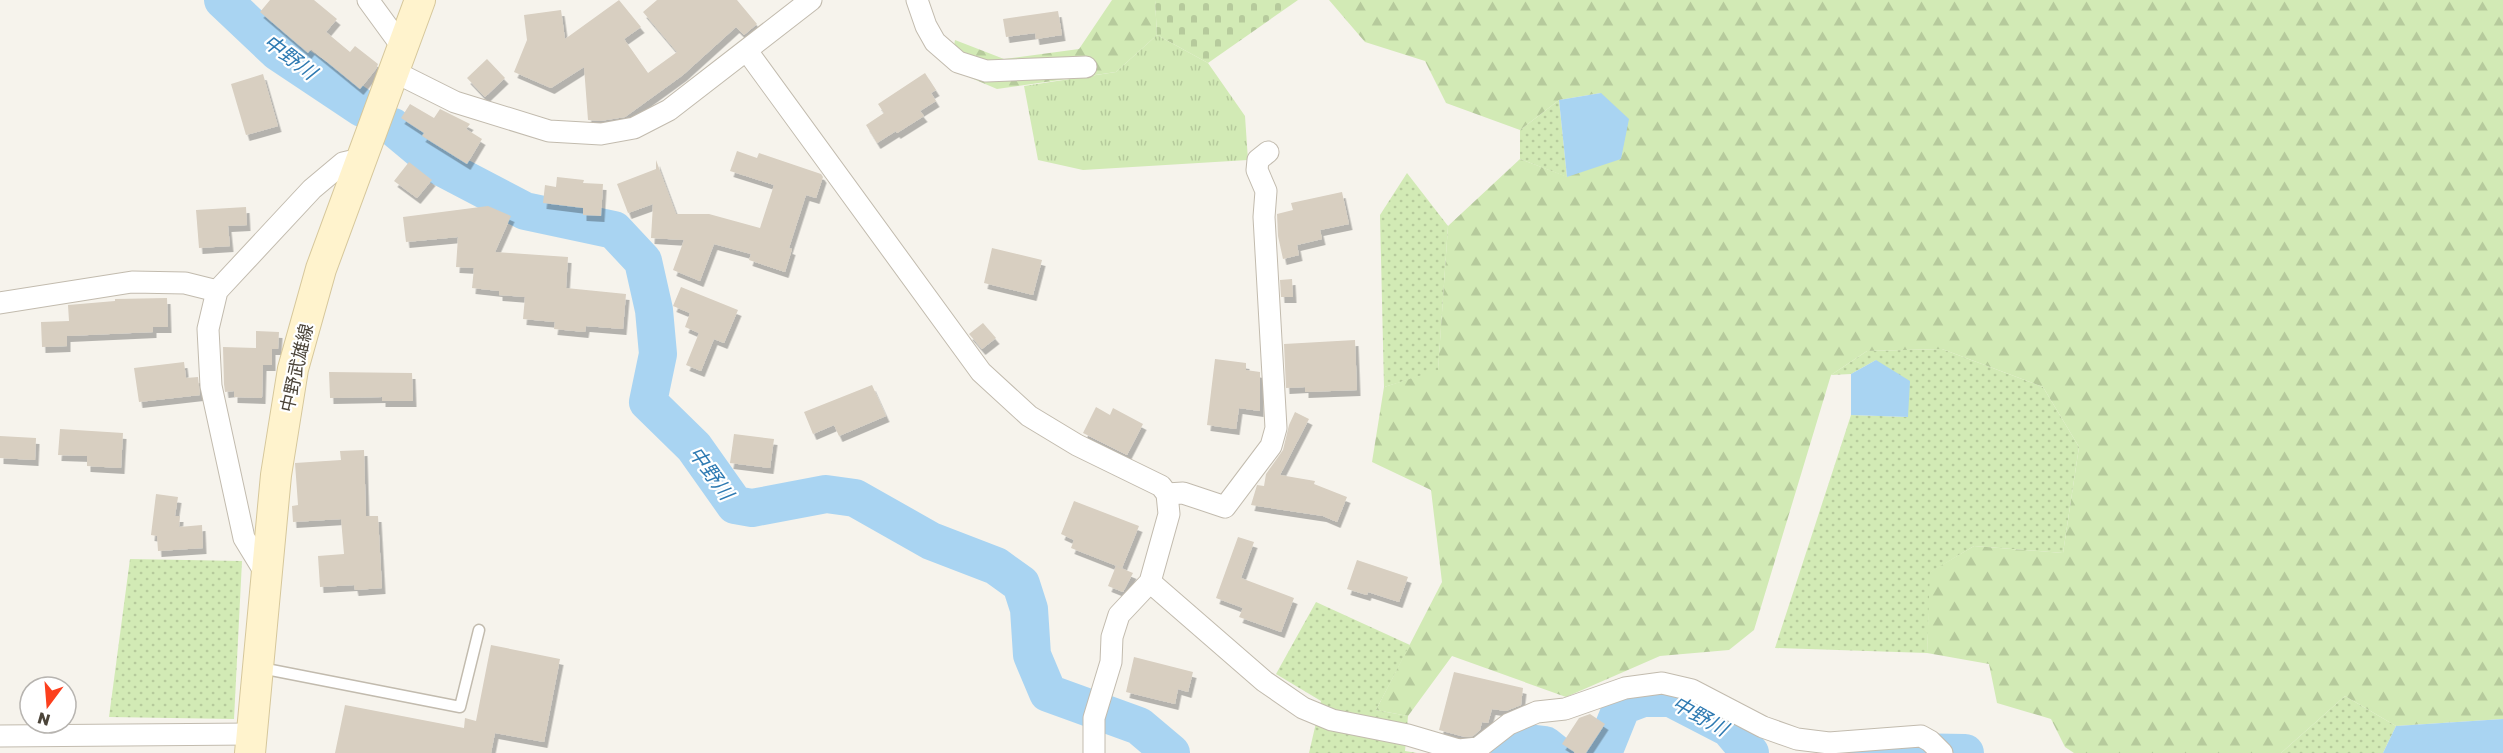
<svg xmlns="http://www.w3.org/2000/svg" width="2503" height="753" font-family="'Golos Text','Noto Sans JP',sans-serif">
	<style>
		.grass { fill: url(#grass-dots) }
		.forest { fill: url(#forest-firs) }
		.cemetery { fill: url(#cemetery-stones) }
		.park { fill: url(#park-tufts) }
		.water { fill: #a9d4f2 }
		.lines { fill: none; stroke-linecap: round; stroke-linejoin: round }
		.river { stroke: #a9d4f2; stroke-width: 38 }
		.building { fill: #d8cfc1; filter: url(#shadow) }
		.lane-casing { stroke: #c2bbae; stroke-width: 13 }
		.street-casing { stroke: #c2bbae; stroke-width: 23 }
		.secondary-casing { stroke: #d6c79b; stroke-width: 32 }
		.lane { stroke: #fff; stroke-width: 10 }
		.street { stroke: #fff; stroke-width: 21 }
		.secondary { stroke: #fff3cd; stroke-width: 30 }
		.labels { text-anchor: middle; stroke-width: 4.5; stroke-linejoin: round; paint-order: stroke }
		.street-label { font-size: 18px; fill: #4b4439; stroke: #fff }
		.water-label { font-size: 20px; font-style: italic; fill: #2e7ab2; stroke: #fff }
	</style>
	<defs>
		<pattern id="grass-dots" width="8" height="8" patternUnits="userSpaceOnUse" patternTransform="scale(1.5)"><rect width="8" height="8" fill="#d2eab5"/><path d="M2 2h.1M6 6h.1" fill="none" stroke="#b6ca9c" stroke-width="1.8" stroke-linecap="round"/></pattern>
		<pattern id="forest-firs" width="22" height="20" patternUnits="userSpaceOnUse" patternTransform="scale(1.5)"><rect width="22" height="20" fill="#d2eab5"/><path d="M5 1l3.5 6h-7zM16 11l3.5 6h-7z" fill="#b6ca9c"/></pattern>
		<pattern id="cemetery-stones" width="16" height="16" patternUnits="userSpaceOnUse" patternTransform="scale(1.5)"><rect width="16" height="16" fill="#d2eab5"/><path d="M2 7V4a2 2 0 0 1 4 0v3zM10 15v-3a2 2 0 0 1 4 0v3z" fill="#b6ca9c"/></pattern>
		<pattern id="park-tufts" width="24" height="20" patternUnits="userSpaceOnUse" patternTransform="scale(1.5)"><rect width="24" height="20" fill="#d2eab5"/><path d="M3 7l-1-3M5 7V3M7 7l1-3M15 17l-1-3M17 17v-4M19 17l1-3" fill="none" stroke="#b6ca9c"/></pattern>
		<filter id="shadow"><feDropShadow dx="3.5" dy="6" stdDeviation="0" flood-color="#0004"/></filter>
	</defs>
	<rect width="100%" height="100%" fill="#f6f3ec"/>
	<!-- grass -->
	<g class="grass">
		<path d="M1559,100l8,77 -47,-18v-29z"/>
		<path d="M1407,173l41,53 -10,145 -54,16 -4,-172z"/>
		<path d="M1942,349l101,38 36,60 -16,106 -89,-7 -43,26 -4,81 -152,-5 76,-233 57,2 -32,-57 -25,14 -20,1 36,-24z"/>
		<path d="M130,559l112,2 -8,158 -125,-2z"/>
		<path d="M1316,602l94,43 -34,65 32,6 -3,35 12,2h-108l12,-52 -45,-27z"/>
		<path d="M2345,696l51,30 -13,27h-102z"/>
	</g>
	<!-- forest -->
	<g class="forest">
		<path d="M1112,0h43l2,35 -41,37 -119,17 -47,-20 5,-29 49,19 75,-10z"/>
		<path d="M1329,0h1174v719l-107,7 -51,-30 -64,57h-207l-9,-6 -14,-28 -54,-16 -8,-39 -62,-11 3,-81 44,-26 89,7 16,-106 -36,-60 -101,-38 -75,2 -36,24 -77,255 -25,20 -69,6 -94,41 -114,-41 -44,60 -32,-6 66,-128 -11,-92 -59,-28 12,-75 54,-17 10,-144 72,-67 48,18 33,-84 -42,7 -39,30 -74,-27 -21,-42 -60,-19z"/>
	</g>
	<!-- cemetery -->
	<path class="cemetery" d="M1155,0h143l-90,63 -51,-28z"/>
	<!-- park -->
	<path class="park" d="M1157,35l51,28 37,53 3,44 -165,10 -45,-10 -14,-74 92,-14z"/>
	<!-- water -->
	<g class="water">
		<path d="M1601,93l28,26 -8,40 -54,18 -8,-77z"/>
		<path d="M1876,360l34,21 -2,36 -57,-2v-41z"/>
		<path d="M2503,719v34h-120l13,-27z"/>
	</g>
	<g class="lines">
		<!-- river -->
		<g class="river">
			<path d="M223,0l55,52 84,56"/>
			<path d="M393,127l48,40 84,44 89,19 29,31 11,49 4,44 -10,48 46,45 41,58 17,3 74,-14 29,4 76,43 65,25 25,18 8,25 3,46 16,38 91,33 32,27"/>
			<path d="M1510,753l9,-11 26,3 10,8"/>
			<path d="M1603,753l19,-47 21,-8h28l58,30 21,25"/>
			<path d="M1836,753l10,-2 119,2"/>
		</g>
	</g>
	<!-- building -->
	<g class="building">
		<path d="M270,0h44l23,19 -11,13 24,20 5,-6 23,18 -2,5 -16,20 -49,-40 -3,4 -48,-41z"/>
		<path d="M619,0l22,27 -17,12 24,34 29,-21 -34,-40 14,-12h80l20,24 -13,11 -8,-8 -53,48 -58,42 -25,4 -12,-1 -4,-53 -33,21 -37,-16 13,-32 -3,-25 37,-5 4,29z"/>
		<path d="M1058,11l4,24 -26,4 -1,-6 -29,4 -3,-18z"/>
		<path d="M487,59l18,19 -20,19 -18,-19z"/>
		<path d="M925,73l11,17 -5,3 5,8 -16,10 4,5 -27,17 -1,-2 -19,12 -11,-18 18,-12 -6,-9z"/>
		<path d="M263,74l15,52 -32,9 -15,-51z"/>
		<path d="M410,104l24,14 6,-9 30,15 -4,5 16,10 -15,25 -45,-28 2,-3 -23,-15z"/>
		<path d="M737,151l20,7 2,-5 62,21 2,3 -7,21 -10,-3 -17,53 3,1 -7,23 -36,-12 2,-6 -37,-10 -14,37 -27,-11 11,-30 -33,-2 2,-34 -25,9 -11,-29 39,-15v-9l20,54h33l51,14 14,-43 -44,-14z"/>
		<path d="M409,162l23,18 -15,18 -23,-17z"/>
		<path d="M557,177l27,3 -1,3 20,1 -2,32 -18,-1v-7l-40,-5 2,-18 11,2z"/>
		<path d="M1342,192l7,32 -29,6 2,9 -25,6 2,10 -16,4 -5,-23 -1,-22 16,-4 -2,-7z"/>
		<path d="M488,206l23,10 -16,36 73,5 -2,31 60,6 -3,35 -37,-3 -1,6 -31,-3 1,-7 -32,-3 2,-22 -26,-2v-4l-27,-3 2,-20 -18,-1 2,-30 -52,5 -3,-25z"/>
		<path d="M246,207l1,18 -19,1 2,20 -31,2 -3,-38z"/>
		<path d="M992,248l50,12 -9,35 -49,-12z"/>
		<path d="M1292,279l1,18h-12l-1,-17z"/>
		<path d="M681,287l57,23 -14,33 -10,-4 -13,32 -15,-6 13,-32 -14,-6 5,-14 -17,-7z"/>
		<path d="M167,298l1,29h-15v5l-86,4v10l-25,1 -1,-25 28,-1 -1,-16 47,-4v-2z"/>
		<path d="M983,323l13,15 -14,11 -13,-15z"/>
		<path d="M256,331l23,1 -1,17h-6v16h-9l-1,33 -28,-1v-6l-9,1 -1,-8 -1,-37 33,1z"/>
		<path d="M1355,340l2,50 -52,2v-5l-19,1 -2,-44z"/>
		<path d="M1215,359l31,4v7l14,2v39l-21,-3 -3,21 -29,-4z"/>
		<path d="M184,362l2,16 12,-1 2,18 -61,7 -5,-34z"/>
		<path d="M329,372l83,1 1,28h-31v-4l-52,1z"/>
		<path d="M872,385l14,31 -47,20 -5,-11 -21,9 -9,-22z"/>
		<path d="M1096,407l14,8 3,-7 30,16 -16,31 -44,-22z"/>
		<path d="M1295,412l14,7 -29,56 35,6 -1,3 33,13 -10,25 -14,-6 -72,-11 6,-20 7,1 2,-12 17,-24 6,-25z"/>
		<path d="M60,429l63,4 -2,35 -34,-2v-10l-29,-1z"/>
		<path d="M734,434l40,5 -4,29 -40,-5z"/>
		<path d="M0,436l36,2 -1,22 -35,-2z"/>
		<path d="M364,450l2,66h12l4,72 -27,2 -1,-5 -34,2 -2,-31 26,-2 -3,-35 -48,3 -1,-16 6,-1 -3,-42 46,-3 -1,-9z"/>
		<path d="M156,494l22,3 -3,19h5l-1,11 23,-2 1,23 -45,3 -1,-15 -6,-1z"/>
		<path d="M1074,501l65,25 -17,42 -51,-20 3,-8 -13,-6z"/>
		<path d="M1238,537l16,5 -13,36 53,20 -13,34 -42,-15 4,-9 -27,-10z"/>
		<path d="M1357,560l51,17 -9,25 -31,-10 -1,3 -20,-6z"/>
		<path d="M1116,566l17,7 -10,19 -15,-6z"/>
		<path d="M491,645l69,14 -16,83 -49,-9 -4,20h-156l10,-48 119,23 1,-10 11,3z"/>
		<path d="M1134,657l59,15 -5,20 -10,-3 -3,15 -49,-12z"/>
		<path d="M1454,672l69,16 -2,17 -15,6 -14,-2 -4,14 -6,-1 -2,8 -7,6 -8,1 -26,-7z"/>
		<path d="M1590,714l15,10 -19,29h-10l-14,-9 17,-26z"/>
	</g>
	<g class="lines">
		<!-- lane casing -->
		<g class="lane-casing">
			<path id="lane" d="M261,668l199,39 19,-77"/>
		</g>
		<!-- street casing -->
		<g class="street-casing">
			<g id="street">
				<path d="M368,0l35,48"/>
				<path d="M917,0l9,26 9,16 23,20 28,9 100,-4"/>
				<path d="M747,51l234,321 48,44 48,29 84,41 6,8 2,20 -19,68 -31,33 -7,22 -1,25 -17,56v35"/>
				<path d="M395,72l60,30 94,29 52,3 33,-6 35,-18 142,-110"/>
				<path d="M0,303l132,-21 53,1 32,8"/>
				<path d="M1167,494l16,-1 42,14 46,-61 5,-18 -12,-211 2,-26 -9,-21 1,-10 10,-8"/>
				<path d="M266,574l-22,-36 -33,-152 -3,-57 9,-38 95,-102 31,-26 17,-4"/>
				<path d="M1150,582l114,99 39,27 29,12 76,15 51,15 19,-2 31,-24 28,-12 28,-3 60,-21 37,-5 30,7 71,37 34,12 32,4 92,-7 9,5 12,12"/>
				<path d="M0,736l252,-2"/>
			</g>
		</g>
		<!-- secondary casing -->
		<g class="secondary-casing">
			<path id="secondary" d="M250,753l26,-278 17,-106 28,-100 99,-269"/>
		</g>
		<!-- lane -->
		<use href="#lane" class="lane"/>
		<!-- street -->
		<use href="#street" class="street"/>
		<!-- secondary -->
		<use href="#secondary" class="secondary"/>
	</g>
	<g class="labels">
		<!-- street labels -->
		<g class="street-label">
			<text transform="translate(297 368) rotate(-77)" y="6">中野武雄線</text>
		</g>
		<!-- water labels -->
		<g class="water-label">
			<text transform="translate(290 57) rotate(37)" y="7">中野川</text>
			<text transform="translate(711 473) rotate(54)" y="7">中野川</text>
			<text transform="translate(1700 716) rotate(29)" y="7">中野川</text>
		</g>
	</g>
	<!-- north arrow -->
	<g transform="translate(48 705) rotate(196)"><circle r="28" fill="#ffffff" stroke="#b7b4b0" stroke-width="1.5"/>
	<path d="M0-4.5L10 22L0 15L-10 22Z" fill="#fc3f1d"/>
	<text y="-9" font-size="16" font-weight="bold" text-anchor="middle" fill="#4b4439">N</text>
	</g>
</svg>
